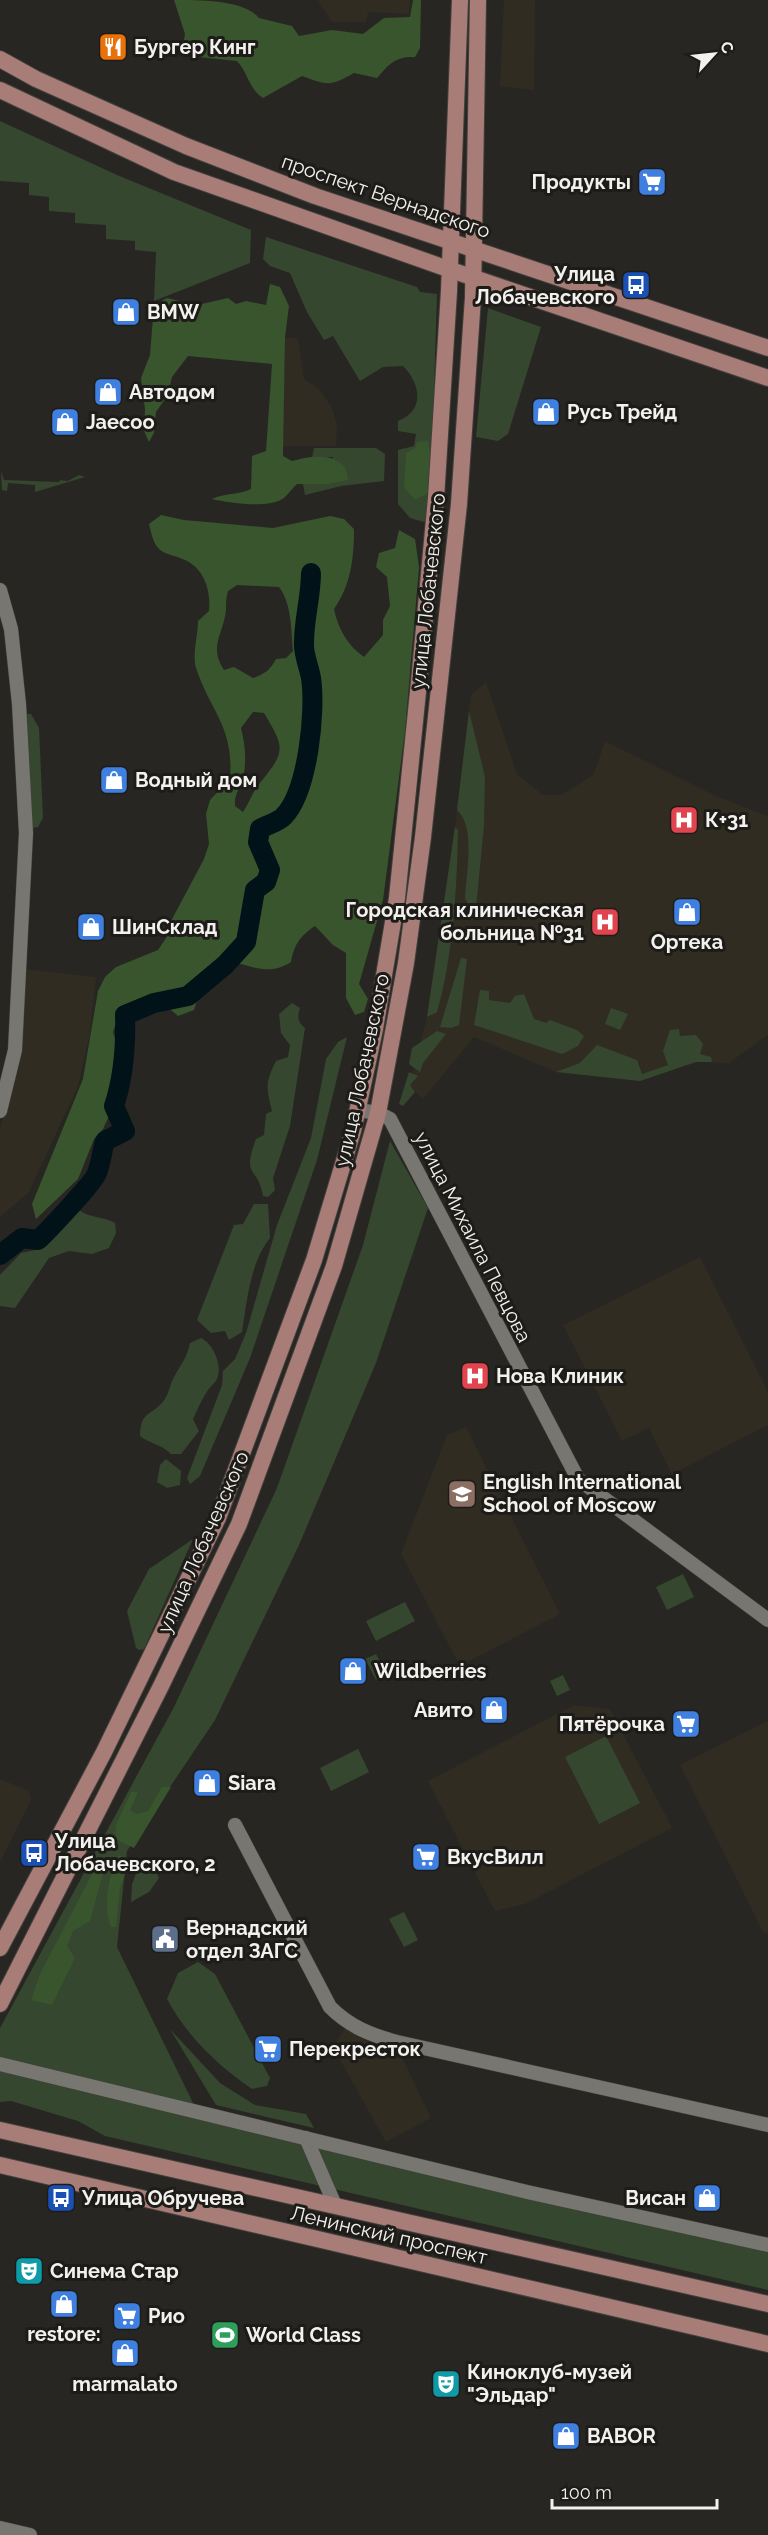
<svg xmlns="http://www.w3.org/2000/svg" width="768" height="2535" font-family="Raleway,sans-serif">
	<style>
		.built { fill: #302c22 }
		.green { fill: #35472e }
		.forest { fill: #38552d; fill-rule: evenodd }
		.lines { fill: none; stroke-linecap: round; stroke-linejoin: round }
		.river { stroke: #021219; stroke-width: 20 }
		.minor-casing { stroke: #43413d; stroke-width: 15 }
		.major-casing { stroke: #43413d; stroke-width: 18 }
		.minor { stroke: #787671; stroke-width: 14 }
		.major { stroke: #a97d77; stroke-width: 16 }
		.labels { text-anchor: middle; stroke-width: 6; stroke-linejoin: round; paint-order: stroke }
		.poi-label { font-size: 20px; font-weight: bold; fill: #f3f1ee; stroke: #1e1c18; text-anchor: start }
		.street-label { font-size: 20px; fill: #f3f1ee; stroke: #1e1c18 }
	</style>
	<rect width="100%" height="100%" fill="#282622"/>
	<!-- built -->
	<g class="built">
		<path d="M318,0h92l-1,14 -41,-2 -2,10h-34z"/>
		<path d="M504,0h31l-1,90 -34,-4z"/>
		<path d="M285,337l13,2 6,40 16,11 12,18 5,18 -1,20h-53z"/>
		<path d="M486,682l31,92 26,21h19l32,-21 11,-33 113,56 50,19v219l-39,28 -33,-1 -56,19 -84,-9 -82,-35 -51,62 -14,-13 18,-69 28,-190 16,-132z"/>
		<path d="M23,969l73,8 -7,61 -11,48 -49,106 -29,25v-88l19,-65z"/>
		<path d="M700,1257l68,135v33l-96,49 -23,-46 -27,13 -59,-116z"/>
		<path d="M466,1427l94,187 -100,52 -59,-112 46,-119z"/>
		<path d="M574,1705l36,4 62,119 -147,76 -30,7 -67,-130z"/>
		<path d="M768,1721v213l-5,-2 -83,-167z"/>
		<path d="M0,1779l29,12 2,9 -31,62z"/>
		<path d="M346,2027l52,22 33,69 -45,24 -53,-95z"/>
	</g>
	<!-- green -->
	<g class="green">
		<path d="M0,121l117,54 134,55 -1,33 -96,38 2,-49 -21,-2v-9l-29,-2v-14l-31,-2v-10l-26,-2v-14l-20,-2v-12l-29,-2z"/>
		<path d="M266,237l151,50 3,5 17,2 -7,223 -6,5 -14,-4 -12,-14v-54l16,-4 2,-12 -18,-3v-10c28,-11 22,-38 5,-55l-20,1 -23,14 -27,-45 -9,4 -17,-28 -17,-39 -20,-7 -7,-7z"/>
		<path d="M488,308l53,19 -33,107 -10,7 -22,-4z"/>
		<path d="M314,448h62l9,6 -1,27 -43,5 -36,9 -2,-11h25l5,-27 -21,1z"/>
		<path d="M1,471l3,9 55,2 1,-2 8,1 11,-6 6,2 -50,15v-7l-27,-2 -1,8 -5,-1z"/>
		<path d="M469,711l16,66 -1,48 -8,83h-5l-6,-9c1,-24 11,-73 -8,-89z"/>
		<path d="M27,714h4l8,14 4,90 -5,9 -6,1z"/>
		<path d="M455,827l3,3c-1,58 -5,126 -21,182l-10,5z"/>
		<path d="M461,958l6,1 -8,66 -8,3 -11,-1z"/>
		<path d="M480,990l9,1v9l21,3 5,-7 9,-2 10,25 12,4 4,-3 27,10 7,6 -6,10 -16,8 -88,-29z"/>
		<path d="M292,1003l8,5c-3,8 -2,15 5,20l-15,98 -17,52 2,12 -7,7 -5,-1c-5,-31 -22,-17 -7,-57l8,-4 2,-21 6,-3c-6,-24 -7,-28 4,-50l12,-4 2,-12 -9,-12 -2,-19z"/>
		<path d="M611,1008l17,6 -8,16 -15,-6z"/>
		<path d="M679,1029l1,7 16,-1 7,9 -3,10 11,3 1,5h-16l-56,19 -84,-9 24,-9 17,-18 40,15 5,14 26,-9 -5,-14 7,-21z"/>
		<path d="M437,1031l9,3 -23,29 -3,9 -11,-8 3,-16z"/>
		<path d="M347,1037l-30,123 -67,198 -50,118 -10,8 -3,-6 35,-93 1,-14 12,-12 11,-26 31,-108 34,-87 15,-79 12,-17z"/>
		<path d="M409,1072l9,4 -8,9 5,7 -12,14 -4,-2z"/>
		<path d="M390,1141l38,67 -52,155 -77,182 -84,175 -88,131 -10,96 78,160 573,144v39l-663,-154 -27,-15 -67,-20 -11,1v-74l174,-321 103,-219 86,-243z"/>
		<path d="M254,1204h14l2,34c-20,25 -23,63 -28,94l-13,8 -4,-9 -14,2 -14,-13 37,-95 9,-1z"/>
		<path d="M79,1210c10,8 24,6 36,13l1,10 -7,15 -17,6 -23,-3 -20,7 -34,50 -15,-2v-31l21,-22 19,-4z"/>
		<path d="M201,1338c12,5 22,28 16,41 -2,4 -6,7 -9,11 -6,9 -11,20 -15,29l6,12 -18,23h-10c-10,-10 -21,-10 -31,-18 0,-26 13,-20 25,-37 4,-6 5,-15 9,-22 7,-13 13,-19 16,-34z"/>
		<path d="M166,1459l15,12 -1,14 -13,3 -10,-6 3,-17z"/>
		<path d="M193,1539l-49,110 -5,1 -3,-2 -9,-37 22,-42z"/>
		<path d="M683,1574l11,23 -27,13 -11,-23z"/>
		<path d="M405,1602l10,19 -39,20 -10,-20z"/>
		<path d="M376,1654l11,20 -11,6 -11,-21z"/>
		<path d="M563,1675l7,15 -13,6 -7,-15z"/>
		<path d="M606,1736l34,67 -41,21 -34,-67z"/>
		<path d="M358,1749l11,23 -38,19 -11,-23z"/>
		<path d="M150,1859l9,19 -10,14 -18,10 1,-18 9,-23z"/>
		<path d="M404,1912l14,28 -14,7 -15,-28z"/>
		<path d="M198,1962l17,12 55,104 -3,8 -15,3c-34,-23 -66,-54 -85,-90l11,-26z"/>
		<path d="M170,2029l50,54 35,22 51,9 8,14 -98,-23z"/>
	</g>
	<!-- forest -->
	<g class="forest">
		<path d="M174,0c28,0 70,0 85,18l33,8 7,10 33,-6 31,4 21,-16 26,-1 3,-17h8l-1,48 -5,9c-19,-1 -26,7 -38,21l-23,-5c-24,14 -27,12 -52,3l-39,22c-14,-9 -15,-25 -26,-37l-48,-5 -6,-10 2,-12z"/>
		<path d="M270,284l10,3 9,19 -4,31 -2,119 9,5c20,-6 55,-10 56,19l-20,4h-31c-4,4 -9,10 -13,14 -15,11 -55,5 -72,1 13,-6 26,-4 39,-10l1,-33 14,-5 6,-87 -84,-8 -16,21 -4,18 -12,17 -2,21 -5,9 -5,-11 1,-22 -4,-31 9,-23 4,-50 13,-7 30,7 31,-7 8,6 10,-3 20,4z"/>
		<path d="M428,441l2,9 -2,43 -13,7 -11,-13 2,-34 9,-5 2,-6z"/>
		<path d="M161,515l23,5 89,8 57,-12 14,3 10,10c0,29 -3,56 -20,80 4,20 14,37 30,48l19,-22v-15l7,-14 -3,-29 -11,-10 3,-14 16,-5 4,-18 16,9 4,28 -14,164 -22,169 -24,84 9,15 -4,13 -9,3 -9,-17v-45l-13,-8 -18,-19c-15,10 -21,19 -24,36 -27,17 -43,-1 -71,-1l-23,19 1,17 -4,13 -16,6 -26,-22 -35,25 -4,13 4,14 -8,70 -6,13 -9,10 -16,40 -42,40 -4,-15 51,-125 15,-88 7,-14 11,-10 42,-17 8,-12 4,-15 34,-64 5,-15 -3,-30 4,-14 20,-21c4,-53 -19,-66 -34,-111 -4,-13 2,-33 2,-47l11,-10c2,-19 -4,-42 -24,-51 -7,-4 -20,-5 -26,-11 -6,-6 -8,-17 -10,-25zM237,585l42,2c13,17 12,43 14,64l-7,7 -10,1c-6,11 -11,15 -23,19l-19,-11 -10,3c-16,-24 0,-37 2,-60 0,-7 0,-12 2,-19zM253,712l11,1c21,35 22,38 -4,70 -7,8 -11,20 -17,29l-8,-6c-1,-12 5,-17 8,-28 4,-17 2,-34 -2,-50z"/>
		<path d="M162,1787h9l-37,61 -19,-9 1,-14 15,-33h7l-8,18 6,4 12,-3z"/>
		<path d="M119,1855l11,6 -10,27 -4,39h-5c-8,-21 -3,-52 8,-72z"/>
		<path d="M94,1870h10l-14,51 -17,10 -6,15 8,12 -23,47 -21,-5 9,-26z"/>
	</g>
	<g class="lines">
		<!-- river -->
		<path class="river" d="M0,1255l22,-17 16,2c8,-7 57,-59 59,-67 4,-10 5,-22 8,-32l20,-10 -11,-25c10,-30 12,-59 11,-91l29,-12 34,-7 37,-31 21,-23 9,-52 11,-8 4,-12 -12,-28 2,-13c7,-4 19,-7 24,-13 24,-25 32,-105 27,-138 -2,-12 -8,-24 -7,-36 0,-23 7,-46 7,-69"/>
		<!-- minor casing -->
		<g class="minor-casing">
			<g id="minor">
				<path d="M0,590l11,39 8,75 7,129 -11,217 -15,61"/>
				<path d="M358,1110l20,3 12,6 188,360 190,141"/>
				<path d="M235,1825l95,182c20,20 41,28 67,35l371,83"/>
				<path d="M0,2064l527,128 241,53"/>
				<path d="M306,2138l29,67"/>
				<path d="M0,2528l30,7"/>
			</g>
		</g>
		<!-- major casing -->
		<g class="major-casing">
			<g id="major">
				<path d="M0,59l36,20 150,67 129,50 453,152"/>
				<path d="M0,90l174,82 274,97 320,109"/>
				<path d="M0,1948l104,-196 114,-234 96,-258 39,-129 22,-102 22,-131 22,-216 17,-184 13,-207 11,-291"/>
				<path d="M0,2004l161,-318 78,-162 95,-258 44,-153 28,-150 17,-126 36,-333 14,-207 5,-297"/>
				<path d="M0,2130l768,174"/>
				<path d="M0,2165l768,179"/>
			</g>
		</g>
		<!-- minor -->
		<use href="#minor" class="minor"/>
		<!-- major -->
		<use href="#major" class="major"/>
	</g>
	<!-- icons -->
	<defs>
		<g id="restaurant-square" transform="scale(1.5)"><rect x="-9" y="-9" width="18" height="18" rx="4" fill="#e8710a" stroke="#1e1c18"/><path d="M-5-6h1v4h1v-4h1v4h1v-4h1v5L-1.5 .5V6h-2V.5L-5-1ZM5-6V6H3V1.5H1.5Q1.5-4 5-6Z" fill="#fff"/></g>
		<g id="supermarket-square" transform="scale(1.5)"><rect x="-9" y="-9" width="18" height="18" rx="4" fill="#3f7fe0" stroke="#1e1c18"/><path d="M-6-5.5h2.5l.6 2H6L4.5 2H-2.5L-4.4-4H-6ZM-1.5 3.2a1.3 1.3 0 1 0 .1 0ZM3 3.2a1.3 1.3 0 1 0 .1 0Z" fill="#fff"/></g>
		<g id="bus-square" transform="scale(1.5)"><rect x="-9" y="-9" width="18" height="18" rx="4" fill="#1a4fb4" stroke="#1e1c18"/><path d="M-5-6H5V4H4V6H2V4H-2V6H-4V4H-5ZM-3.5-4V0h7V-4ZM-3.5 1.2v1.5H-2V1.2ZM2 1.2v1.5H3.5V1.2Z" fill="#fff"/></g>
		<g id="shop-square" transform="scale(1.5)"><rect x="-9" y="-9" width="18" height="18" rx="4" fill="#3f7fe0" stroke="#1e1c18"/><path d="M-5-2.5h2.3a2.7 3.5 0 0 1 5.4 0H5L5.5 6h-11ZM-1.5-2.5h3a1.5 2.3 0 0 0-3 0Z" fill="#fff"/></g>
		<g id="hospital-square" transform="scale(1.5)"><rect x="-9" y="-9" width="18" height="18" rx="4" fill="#e0444e" stroke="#1e1c18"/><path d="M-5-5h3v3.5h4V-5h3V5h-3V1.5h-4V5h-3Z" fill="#fff"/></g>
		<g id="school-square" transform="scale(1.5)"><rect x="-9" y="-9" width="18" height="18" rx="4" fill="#8d6e63" stroke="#1e1c18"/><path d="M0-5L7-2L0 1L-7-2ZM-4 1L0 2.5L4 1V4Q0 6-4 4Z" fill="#fff"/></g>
		<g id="civic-square" transform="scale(1.5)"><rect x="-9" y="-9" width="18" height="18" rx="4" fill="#5c6f8a" stroke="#1e1c18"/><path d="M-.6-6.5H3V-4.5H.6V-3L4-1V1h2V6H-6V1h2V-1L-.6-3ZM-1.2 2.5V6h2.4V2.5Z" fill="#fff"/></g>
		<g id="theatre-square" transform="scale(1.5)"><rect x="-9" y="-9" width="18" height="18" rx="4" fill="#0f9aa8" stroke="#1e1c18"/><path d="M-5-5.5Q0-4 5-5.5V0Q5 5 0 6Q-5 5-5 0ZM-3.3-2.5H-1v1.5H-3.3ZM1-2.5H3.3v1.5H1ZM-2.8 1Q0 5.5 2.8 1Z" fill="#fff"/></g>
		<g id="stadium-square" transform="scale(1.5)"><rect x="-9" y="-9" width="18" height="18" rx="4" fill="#2e9e5b" stroke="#1e1c18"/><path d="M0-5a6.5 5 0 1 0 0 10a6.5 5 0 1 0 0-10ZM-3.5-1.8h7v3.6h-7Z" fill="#fff"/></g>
	</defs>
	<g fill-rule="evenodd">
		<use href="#restaurant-square" x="113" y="47"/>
		<use href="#supermarket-square" x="652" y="182"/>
		<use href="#bus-square" x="636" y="285"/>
		<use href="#shop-square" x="126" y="312"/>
		<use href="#shop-square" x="108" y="392"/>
		<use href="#shop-square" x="546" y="412"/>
		<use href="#shop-square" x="65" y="422"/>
		<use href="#shop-square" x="114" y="780"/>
		<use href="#hospital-square" x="684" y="820"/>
		<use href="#shop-square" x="687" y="912"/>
		<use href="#hospital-square" x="605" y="922"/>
		<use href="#shop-square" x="91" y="927"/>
		<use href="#hospital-square" x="475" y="1376"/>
		<use href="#school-square" x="462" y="1494"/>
		<use href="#shop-square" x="353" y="1671"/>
		<use href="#shop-square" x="494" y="1710"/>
		<use href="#supermarket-square" x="686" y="1724"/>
		<use href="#shop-square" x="207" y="1783"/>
		<use href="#bus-square" x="34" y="1853"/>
		<use href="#supermarket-square" x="426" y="1857"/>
		<use href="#civic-square" x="165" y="1939"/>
		<use href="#supermarket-square" x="268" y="2049"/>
		<use href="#bus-square" x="61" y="2198"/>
		<use href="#shop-square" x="707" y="2198"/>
		<use href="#theatre-square" x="29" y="2271"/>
		<use href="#shop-square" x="64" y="2304"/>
		<use href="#supermarket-square" x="127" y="2316"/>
		<use href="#stadium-square" x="225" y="2335"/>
		<use href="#shop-square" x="125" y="2353"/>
		<use href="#theatre-square" x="446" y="2384"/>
		<use href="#shop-square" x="566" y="2436"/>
	</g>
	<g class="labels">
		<!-- poi labels -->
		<g class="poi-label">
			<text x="134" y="54">Бургер Кинг</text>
			<text x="631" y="189" text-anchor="end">Продукты</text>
			<text x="615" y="281" text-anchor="end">Улица<tspan x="615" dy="23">Лобачевского</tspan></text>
			<text x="147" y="319">BMW</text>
			<text x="129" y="399">Автодом</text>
			<text x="567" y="419">Русь Трейд</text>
			<text x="86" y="429">Jaecoo</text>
			<text x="135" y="787">Водный дом</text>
			<text x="705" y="827">К+31</text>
			<text x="584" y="917" text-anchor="end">Городская клиническая<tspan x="584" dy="23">больница №31</tspan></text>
			<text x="112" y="934">ШинСклад</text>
			<text x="687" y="949" text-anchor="middle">Ортека</text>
			<text x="496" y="1383">Нова Клиник</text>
			<text x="483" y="1489">English International<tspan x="483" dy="23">School of Moscow</tspan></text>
			<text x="374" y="1678">Wildberries</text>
			<text x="473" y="1717" text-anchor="end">Авито</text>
			<text x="665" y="1731" text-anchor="end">Пятёрочка</text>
			<text x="228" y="1790">Siara</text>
			<text x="55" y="1848">Улица<tspan x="55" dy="23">Лобачевского, 2</tspan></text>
			<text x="447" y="1864">ВкусВилл</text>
			<text x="186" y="1935">Вернадский<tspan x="186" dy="23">отдел ЗАГС</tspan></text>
			<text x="289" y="2056">Перекресток</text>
			<text x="82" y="2205">Улица Обручева</text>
			<text x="686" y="2205" text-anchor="end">Висан</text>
			<text x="50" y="2278">Синема Стар</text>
			<text x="148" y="2323">Рио</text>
			<text x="64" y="2341" text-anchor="middle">restore:</text>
			<text x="246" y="2342">World Class</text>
			<text x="467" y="2379">Киноклуб-музей<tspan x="467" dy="23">"Эльдар"</tspan></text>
			<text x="125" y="2391" text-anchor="middle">marmalato</text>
			<text x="587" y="2443">BABOR</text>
		</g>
		<!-- street labels -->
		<g class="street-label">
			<text transform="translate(386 196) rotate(19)" y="7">проспект Вернадского</text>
			<text transform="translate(428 591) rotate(-84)" y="7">улица Лобачевского</text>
			<text transform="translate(362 1070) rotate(-78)" y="7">улица Лобачевского</text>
			<text transform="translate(473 1237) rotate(63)" y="7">улица Михаила Певцова</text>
			<text transform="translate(203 1542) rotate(-66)" y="7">улица Лобачевского</text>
			<text transform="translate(389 2235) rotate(13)" y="7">Ленинский проспект</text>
		</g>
	</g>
	<!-- north arrow -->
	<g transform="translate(714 54) rotate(63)" stroke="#1e1c18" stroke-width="4.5" paint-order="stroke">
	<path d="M0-4.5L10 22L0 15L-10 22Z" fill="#f3f1ee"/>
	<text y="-9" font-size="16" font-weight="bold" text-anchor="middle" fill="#f3f1ee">С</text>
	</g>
	<!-- scale -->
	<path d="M552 2499v9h165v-9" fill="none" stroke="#f3f1ee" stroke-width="3"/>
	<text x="561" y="2499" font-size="18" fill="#f3f1ee" stroke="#1e1c18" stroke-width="4.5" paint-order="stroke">100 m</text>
</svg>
